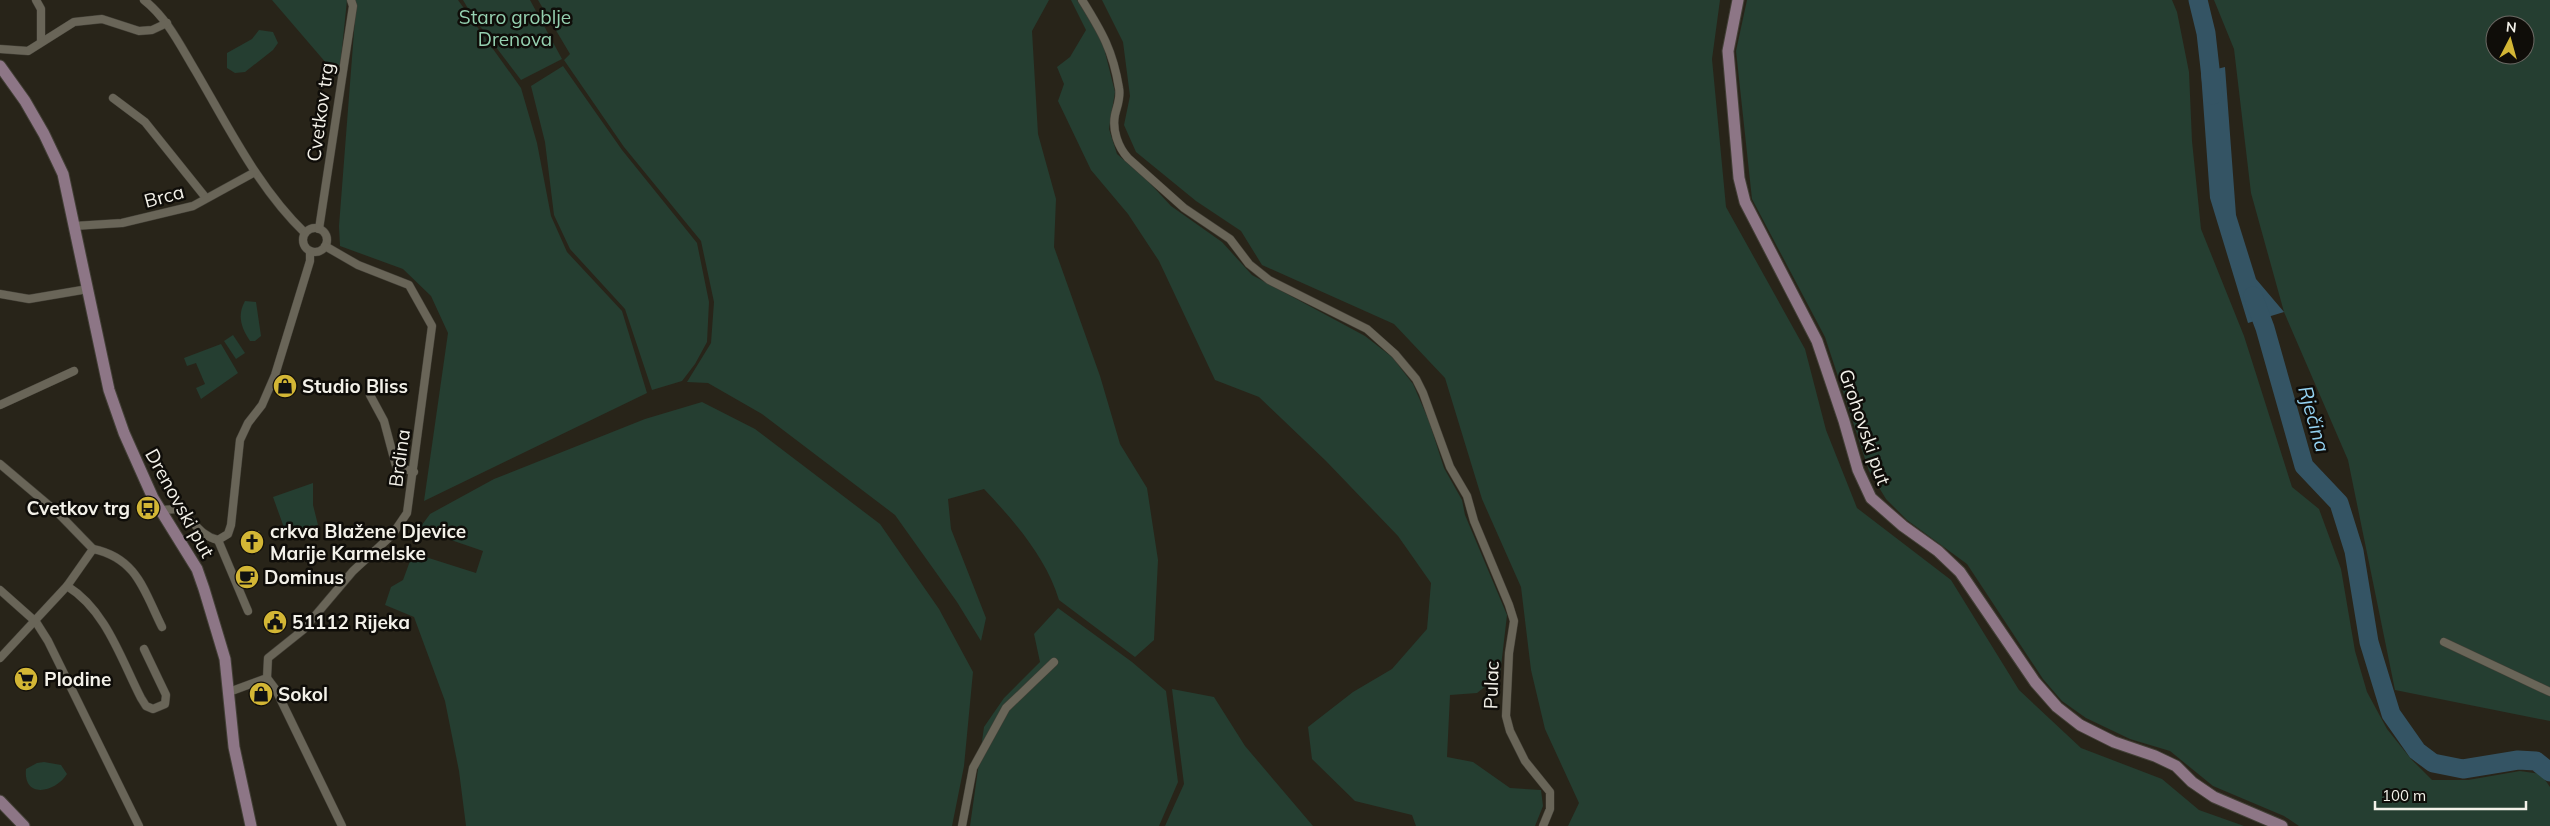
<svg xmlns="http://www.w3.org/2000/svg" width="2550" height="826" font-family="Mulish,sans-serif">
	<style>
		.green { fill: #253e31; fill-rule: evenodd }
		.water { fill: #345464 }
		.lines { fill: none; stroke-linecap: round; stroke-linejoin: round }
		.river { stroke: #345464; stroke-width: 19 }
		.street-casing { stroke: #423f36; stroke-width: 9 }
		.secondary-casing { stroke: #423f36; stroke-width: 13 }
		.street { stroke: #696558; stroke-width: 8 }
		.secondary { stroke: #8d7686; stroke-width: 11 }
		.labels { text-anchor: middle; stroke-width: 5; stroke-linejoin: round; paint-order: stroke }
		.park-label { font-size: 19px; fill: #95d0b0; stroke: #0f0d09 }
		.street-label { font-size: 19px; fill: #f3f1e9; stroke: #0f0d09 }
		.poi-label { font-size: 19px; font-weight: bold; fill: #f3f1e9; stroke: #0f0d09; text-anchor: start }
		.water-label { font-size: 20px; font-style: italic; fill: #95d3f2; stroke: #0f0d09 }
	</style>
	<rect width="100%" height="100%" fill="#282419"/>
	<!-- green -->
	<g class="green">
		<path d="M272,0h75l-8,78z"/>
		<path d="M354,0h104l63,88 16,55 14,73 16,36 55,59 25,82 -223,108 24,-168 -17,-37 -28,-27 -63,-23 -1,-20 17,-220z"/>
		<path d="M463,0h67l32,59 -41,21 -48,-63z"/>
		<path d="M538,0h511l-17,31 6,103 18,65 -2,48 46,129 20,68 27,44 11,72 -4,80 -19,17 -76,-57c-13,-43 -45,-79 -75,-111l-36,10 3,30 35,89 -5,23 -24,-39 -62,-87 -133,-101 -54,-31 -21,-1 24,-39 3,-41 -13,-61 -77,-94 -60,-87 6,-6z"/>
		<path d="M1071,0h6l25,40 13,52 -6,37 8,25 29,25 25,27 51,36 30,33 113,61 27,21 21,27 16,37 15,47 18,32 3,15 42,100 -7,60 -23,18 -27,2 -3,62 26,5 37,26 31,2 2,16 -8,20h-119l-4,-11 -57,-14 -43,-42 -4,-32 45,-35 39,-23 35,-40 4,-46 -33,-47 -72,-75 -67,-64 -44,-17 -56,-119 -31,-47 -37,-44 -33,-69 6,-17 -7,-17 13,-10 16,-27z"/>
		<path d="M1102,0h618l-8,59 14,148 79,142 21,81 31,78 94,72 68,110 62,58 81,31 37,31 45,16h-676l11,-23 -34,-74 -14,-59 -10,-83 -39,-88 -37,-121 -51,-54 -132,-59 -21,-34 -45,-30 -60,-49 -12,-27 6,-29 -7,-54z"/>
		<path d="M1747,0h425l5,12 12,60 3,69 9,88 43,107 48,151 27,22 22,60 14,82 12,41 20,37 24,30 21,21h36l52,-9 21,3 9,13v39h-251l-15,-10 -71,-30 -43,-35 -40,-12 -44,-21 -24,-17 -19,-22 -76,-115 -60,-44 -21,-21 -17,-28 -44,-134 -73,-138 -16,-148z"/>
		<path d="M2214,0h336v721l-155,-31 -47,-230 -64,-148 -33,-119 -17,-144zM2495,25h30v30h-30z"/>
		<path d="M259,30l14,2 5,11 -5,7 -28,22 -10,1 -8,-5v-15l25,-14z"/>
		<path d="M563,66l59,84 75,93 12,59 -2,40 -12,22 -13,17 -30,9 -27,-81 -55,-60 -16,-34 -9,-73 -14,-56z"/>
		<path d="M245,301l11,1 5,34 -6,5h-5c-9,-13 -13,-26 -5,-40z"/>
		<path d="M233,335l12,18 -9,6 -12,-18z"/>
		<path d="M221,344l17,29 -37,26 -5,-11 9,-4 -9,-21 -9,3 -3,-8z"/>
		<path d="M702,402l53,27 125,95 59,85 34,63 -9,94 -12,60h-486l-7,-55 -14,-70 -31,-84 -29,-12 6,-18 12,-7 10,-27 63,20 7,-22 -64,-22 11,-15 64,-35 151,-60z"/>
		<path d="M313,483v22l5,20 -31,11 -14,-39z"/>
		<path d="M1058,608l74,54 34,29 12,91 -19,44h-189l14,-99 20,-29 36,-36 -6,-28z"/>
		<path d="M1172,689l42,8 31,49 68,80h-148l19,-42z"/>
		<path d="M44,762l17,3 6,9c-11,18 -44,26 -41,-5l11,-6z"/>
	</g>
	<!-- water -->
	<path class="water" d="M2225,67l11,148 20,64 28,33 -36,11 -38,-125 -9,-125z"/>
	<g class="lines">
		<!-- river -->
		<g class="river">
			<path d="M2198,0l8,33 7,62"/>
			<path d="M2253,296l12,32 39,138 35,37 15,48 15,91 22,72 26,37 16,12 30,6 55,-9 18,1 14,11"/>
		</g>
		<!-- street casing -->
		<g class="street-casing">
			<g id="street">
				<path d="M36,0l5,9v32"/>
				<path d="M144,0c23,18 36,45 51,70 33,56 63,118 110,163"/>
				<path d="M1082,0c20,32 31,51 37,88 2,10 -2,18 -4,27 -3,15 3,32 13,43l56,50 46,31 19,25 20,16 98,49 28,25 21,25 7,14 27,74 17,29 7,25 35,84 5,16 -5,32 -3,63 4,15 15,30 25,31v17l-7,17"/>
				<path d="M0,49l28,2 46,-29 28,-3 37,12 13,-1 15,-7"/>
				<path d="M113,98l32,24 61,76"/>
				<path d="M74,226l48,-3 71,-17 62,-34"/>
				<circle cx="315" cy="240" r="12"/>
				<path d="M319,229l34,-223 -2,-6"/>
				<path d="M0,294l29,5 59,-10"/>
				<path d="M370,395l14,26 12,45 18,6"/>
				<path d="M0,405l74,-34"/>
				<path d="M0,464l58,49 35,36"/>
				<path d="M160,510l19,-1c14,11 21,27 39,31"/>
				<path d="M218,540l10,-6 3,-9 9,-85 8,-17 14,-18 13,-30 35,-114v-10"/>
				<path d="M218,540l30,71"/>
				<path d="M93,549c44,9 51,42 69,78"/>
				<path d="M67,586c39,24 54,73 74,112l5,8 7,3 12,-5 1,-9 -22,-46"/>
				<path d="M0,590l36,32 12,19 91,185"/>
				<path d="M2444,642l106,50"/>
				<path d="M0,658l67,-72 26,-37"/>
				<path d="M267,678l9,12 66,136"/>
				<path d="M229,692l38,-14 1,-20 35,-28 50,-59 39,-36 15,-22 25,-187 -23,-41 -51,-20 -33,-19"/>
				<path d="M962,826l11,-58 33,-60 48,-46"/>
			</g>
		</g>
		<!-- secondary casing -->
		<g class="secondary-casing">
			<g id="secondary">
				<path d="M1738,0l-10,51 11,127 6,24 72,139 27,80 14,49 13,28 32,28 35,25 22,21 75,110 22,25 23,18 34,17 41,14 21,10 16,16 22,15 68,29"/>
				<path d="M0,66l25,35 19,33 19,40 46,216 15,43 29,65 44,71 7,20 21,70 9,88 17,79"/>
				<path d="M0,801l24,25"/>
			</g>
		</g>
		<!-- street -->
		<use href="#street" class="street"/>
		<!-- secondary -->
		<use href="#secondary" class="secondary"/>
	</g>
	<!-- icons -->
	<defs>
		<g id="shop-disc" transform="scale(1.25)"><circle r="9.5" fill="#d3b635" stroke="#0f0d09"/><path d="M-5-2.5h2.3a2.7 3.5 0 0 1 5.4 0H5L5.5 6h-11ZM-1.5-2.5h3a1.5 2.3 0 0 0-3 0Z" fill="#111"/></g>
		<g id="bus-disc" transform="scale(1.25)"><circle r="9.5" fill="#d3b635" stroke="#0f0d09"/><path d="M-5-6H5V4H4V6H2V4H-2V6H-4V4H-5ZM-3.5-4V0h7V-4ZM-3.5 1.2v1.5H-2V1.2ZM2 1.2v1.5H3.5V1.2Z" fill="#111"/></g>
		<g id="church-disc" transform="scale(1.25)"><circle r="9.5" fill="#d3b635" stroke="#0f0d09"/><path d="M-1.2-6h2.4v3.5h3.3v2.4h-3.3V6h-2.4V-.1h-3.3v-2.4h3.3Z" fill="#111"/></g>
		<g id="cafe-disc" transform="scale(1.25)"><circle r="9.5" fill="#d3b635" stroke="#0f0d09"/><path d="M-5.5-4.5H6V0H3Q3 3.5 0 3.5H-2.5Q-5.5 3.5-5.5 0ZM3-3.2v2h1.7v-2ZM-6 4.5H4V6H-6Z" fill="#111"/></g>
		<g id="civic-disc" transform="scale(1.25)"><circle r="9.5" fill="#d3b635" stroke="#0f0d09"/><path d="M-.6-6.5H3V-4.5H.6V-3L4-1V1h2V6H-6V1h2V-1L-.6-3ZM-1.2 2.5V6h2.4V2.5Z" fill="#111"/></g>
		<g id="supermarket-disc" transform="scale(1.25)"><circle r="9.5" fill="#d3b635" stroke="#0f0d09"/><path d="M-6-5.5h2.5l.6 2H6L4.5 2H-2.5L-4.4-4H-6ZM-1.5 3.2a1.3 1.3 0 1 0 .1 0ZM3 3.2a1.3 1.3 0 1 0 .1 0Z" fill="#111"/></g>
	</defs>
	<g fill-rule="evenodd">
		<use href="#shop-disc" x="285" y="386"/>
		<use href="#bus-disc" x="148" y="508"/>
		<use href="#church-disc" x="252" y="542"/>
		<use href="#cafe-disc" x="247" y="577"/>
		<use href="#civic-disc" x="275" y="622"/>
		<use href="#supermarket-disc" x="26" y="679"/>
		<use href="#shop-disc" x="261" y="694"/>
	</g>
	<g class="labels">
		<!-- park labels -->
		<g class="park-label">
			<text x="515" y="24">Staro groblje<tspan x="515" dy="22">Drenova</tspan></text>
		</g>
		<!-- street labels -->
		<g class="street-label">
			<text transform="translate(320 112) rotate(-82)" y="7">Cvetkov trg</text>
			<text transform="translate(164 196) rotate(-15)" y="7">Brca</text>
			<text transform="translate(1865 427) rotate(71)" y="7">Grohovski put</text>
			<text transform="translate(399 458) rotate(-82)" y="7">Brdina</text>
			<text transform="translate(180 503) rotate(61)" y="7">Drenovski put</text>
			<text transform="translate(1491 685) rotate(-88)" y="7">Pulac</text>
		</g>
		<!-- poi labels -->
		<g class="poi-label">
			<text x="302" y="393">Studio Bliss</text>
			<text x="130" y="515" text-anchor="end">Cvetkov trg</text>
			<text x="270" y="538">crkva Blažene Djevice<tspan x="270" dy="22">Marije Karmelske</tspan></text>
			<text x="264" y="584">Dominus</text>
			<text x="292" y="629">51112 Rijeka</text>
			<text x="44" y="686">Plodine</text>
			<text x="278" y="701">Sokol</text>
		</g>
		<!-- water labels -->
		<g class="water-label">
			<text transform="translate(2314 419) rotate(74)" y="7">Rječina</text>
		</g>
	</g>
	<!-- north arrow -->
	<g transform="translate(2510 40) rotate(6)"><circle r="24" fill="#0f0d09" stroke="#6a6863"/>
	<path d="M0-4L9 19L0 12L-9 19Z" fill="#d3b635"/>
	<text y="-8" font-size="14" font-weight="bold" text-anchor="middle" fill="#f3f1e9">N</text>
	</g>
	<!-- scale -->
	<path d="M2375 801v8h151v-8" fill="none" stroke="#f3f1e9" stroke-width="2.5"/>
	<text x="2382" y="801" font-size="15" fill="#f3f1e9" stroke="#0f0d09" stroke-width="4" paint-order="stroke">100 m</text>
</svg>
